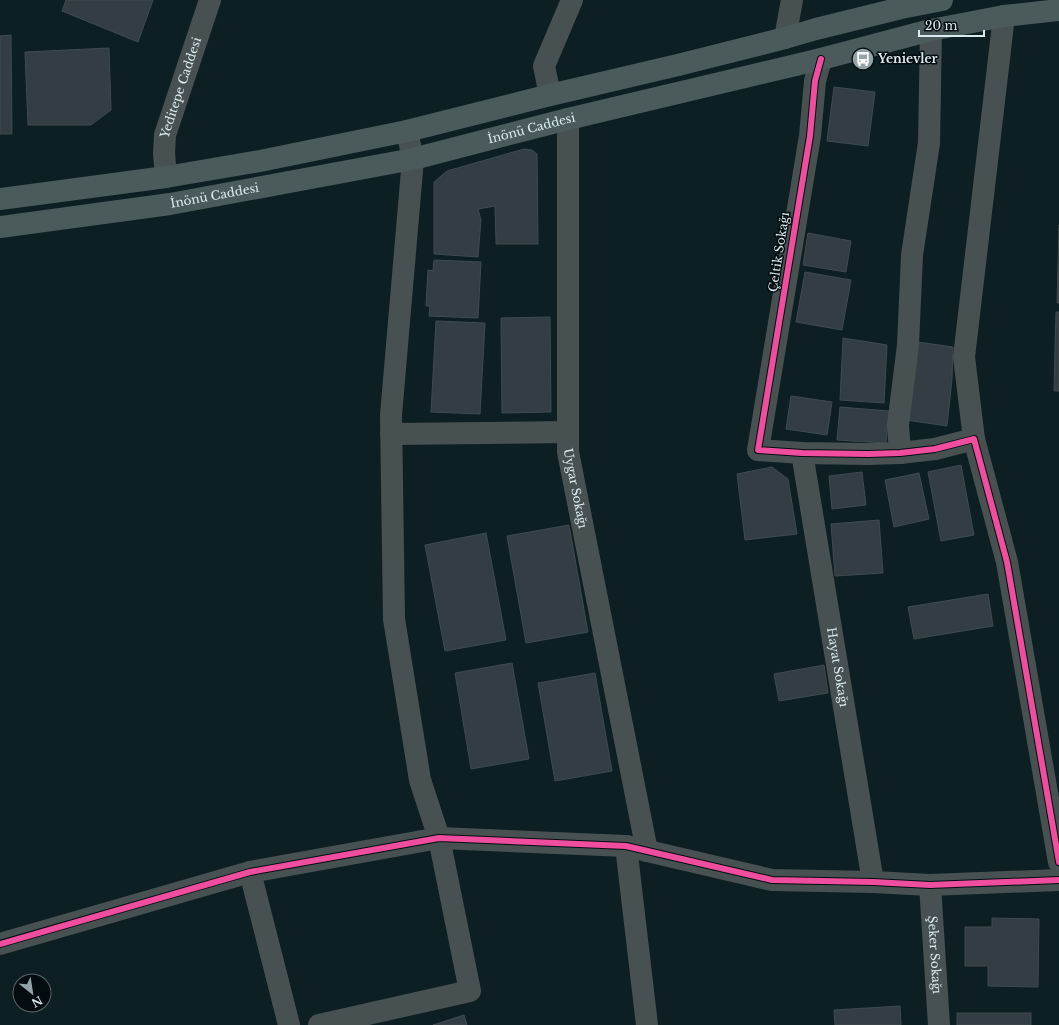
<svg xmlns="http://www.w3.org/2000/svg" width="1059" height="1025" font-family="'Libre Baskerville',serif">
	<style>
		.building { fill: #323e43; stroke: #3e4b4f }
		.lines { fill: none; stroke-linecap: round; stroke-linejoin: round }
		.minor { stroke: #475151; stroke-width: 22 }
		.major { stroke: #4b5a5a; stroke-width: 22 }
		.cycleway-casing { stroke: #030c0f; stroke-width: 8 }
		.cycleway { stroke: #ef4d9e; stroke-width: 6 }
		.labels { text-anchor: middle; stroke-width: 3; stroke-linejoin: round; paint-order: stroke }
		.poi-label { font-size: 12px; font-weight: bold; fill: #daebef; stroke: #030c0f; text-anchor: start }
		.street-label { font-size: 12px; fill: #daebef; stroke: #030c0f }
	</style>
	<rect width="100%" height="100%" fill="#0e1f23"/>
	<!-- building -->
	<g class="building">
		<path d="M66,0h87l-15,42 -76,-31z"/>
		<path d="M11,35l1,99h-12v-98z"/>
		<path d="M109,48l2,62 -20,15h-63l-3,-73z"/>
		<path d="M834,87l41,5 -7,54 -41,-5z"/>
		<path d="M524,149l8,1 5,4 1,90h-42l-1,-38 -17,3 3,11 -3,37 -44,-3v-72l13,-11z"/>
		<path d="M1059,225v78h-2z"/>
		<path d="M808,233l43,8 -5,31 -43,-7z"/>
		<path d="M434,260l47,2 -3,56 -49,-2 1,-10h-4l2,-36 5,1z"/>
		<path d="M805,272l46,8 -9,50 -46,-8z"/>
		<path d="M1056,312h3v79h-5z"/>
		<path d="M550,317l1,95 -49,1 -1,-95z"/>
		<path d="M436,321l49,2 -5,91 -49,-2z"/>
		<path d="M843,338l44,7 -3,58 -44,-3z"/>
		<path d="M918,342l35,5 -1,32 -5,47 -41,-6z"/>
		<path d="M791,396l41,6 -5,33 -41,-6z"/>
		<path d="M840,407l49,4 -3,32 -49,-3z"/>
		<path d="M961,465l13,70 -33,6 -13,-69z"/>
		<path d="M772,467l16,12 9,55 -52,6 -8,-66z"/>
		<path d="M862,472l4,33 -34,4 -3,-33z"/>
		<path d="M919,473l10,46 -35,8 -9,-47z"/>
		<path d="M879,520l4,53 -48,3 -4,-52z"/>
		<path d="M569,525l19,107 -62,11 -19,-107z"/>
		<path d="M486,533l20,107 -61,11 -20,-106z"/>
		<path d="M988,594l5,32 -79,13 -6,-32z"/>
		<path d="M512,663l17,96 -58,10 -16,-96z"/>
		<path d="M824,665l4,28 -49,8 -5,-27z"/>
		<path d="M595,673l17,98 -57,10 -17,-98z"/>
		<path d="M992,918l47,1 -1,68 -50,-1v-20h-23v-39h27z"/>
		<path d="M900,1006l1,19h-66l-1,-15z"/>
		<rect x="957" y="1013" width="74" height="12"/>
		<path d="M464,1015l3,10h-34z"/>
	</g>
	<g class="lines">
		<!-- minor -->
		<g class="minor">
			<path d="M785,38l7,-38"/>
			<path d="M821,59l-6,22 -5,55 -52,314 44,3 66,1 32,-1 35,-4 39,-10 33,123 52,300"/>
			<path d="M550,95l-6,-29 28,-66"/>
			<path id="s1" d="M568,119v333l79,399"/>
			<path id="s2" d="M166,177l-2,-24 1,-18 45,-135"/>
			<path d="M391,434l177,-2"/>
			<path d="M974,439l-10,-82 40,-341"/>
			<path id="s3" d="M802,453l71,429"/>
			<path d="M900,453l-2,-28 10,-80 4,-90 17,-112 2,-113"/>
			<path d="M626,846l21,179"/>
			<path d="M250,872l39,153"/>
			<path id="s4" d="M930,885l9,140"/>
			<path d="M0,944l250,-72 189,-34 187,8 146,34 101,2 57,3 129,-5"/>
			<path d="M319,1025l151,-34 -31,-153 -19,-58 -26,-161 -3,-204 22,-256 -6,-28"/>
		</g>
		<!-- major -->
		<g class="major">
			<path d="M0,199l166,-22 94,-16 147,-30 143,-36 128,-30 107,-27 31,-9 85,-21 41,-8"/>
			<path id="s5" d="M0,227l170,-23 243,-45 155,-40 253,-60 110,-29 73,-14 55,-6"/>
		</g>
		<!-- cycleway casing -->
		<g class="cycleway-casing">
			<g id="cycleway">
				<path d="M821,59l-6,22 -5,55 -52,314 44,3 66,1 32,-1 35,-4 39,-10 33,123 52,300"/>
				<path d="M0,944l250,-72 189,-34 187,8 146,34 101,2 57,3 129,-5"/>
			</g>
		</g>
		<!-- cycleway -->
		<use href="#cycleway" class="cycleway"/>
	</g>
	<!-- icons -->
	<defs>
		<g id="bus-disc" transform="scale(1.15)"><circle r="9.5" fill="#93a4a8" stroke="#030c0f"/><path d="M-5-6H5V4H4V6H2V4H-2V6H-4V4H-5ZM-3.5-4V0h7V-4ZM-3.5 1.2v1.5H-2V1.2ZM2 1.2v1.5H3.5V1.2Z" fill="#fff"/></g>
	</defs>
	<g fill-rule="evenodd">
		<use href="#bus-disc" x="863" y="59"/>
	</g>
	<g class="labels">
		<!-- poi labels -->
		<g class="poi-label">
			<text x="878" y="63">Yenievler</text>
		</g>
		<!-- street labels -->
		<g class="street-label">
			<text dy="4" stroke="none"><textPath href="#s2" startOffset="92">Yeditepe Caddesi</textPath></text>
			<text dy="4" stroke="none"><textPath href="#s5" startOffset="541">İnönü Caddesi</textPath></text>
			<text dy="4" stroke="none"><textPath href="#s5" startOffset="217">İnönü Caddesi</textPath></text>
			<text transform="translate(779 252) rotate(-81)" y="4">Çeltik Sokağı</text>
			<text dy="4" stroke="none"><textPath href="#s1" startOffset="370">Uygar Sokağı</textPath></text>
			<text dy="4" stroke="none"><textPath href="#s3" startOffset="217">Hayat Sokağı</textPath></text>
			<text dy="4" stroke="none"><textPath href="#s4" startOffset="70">Şeker Sokağı</textPath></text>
		</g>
	</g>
	<!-- north arrow -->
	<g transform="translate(32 993) rotate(150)"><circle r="19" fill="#030c0f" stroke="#596569"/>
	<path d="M0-3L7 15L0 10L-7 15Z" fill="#93a4a8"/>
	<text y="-6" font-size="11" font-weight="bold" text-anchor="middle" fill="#daebef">N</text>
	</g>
	<!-- scale -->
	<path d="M919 30v6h65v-6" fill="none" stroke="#daebef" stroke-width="2"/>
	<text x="925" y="30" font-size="12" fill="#daebef" stroke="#030c0f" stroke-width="3" paint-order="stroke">20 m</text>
</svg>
